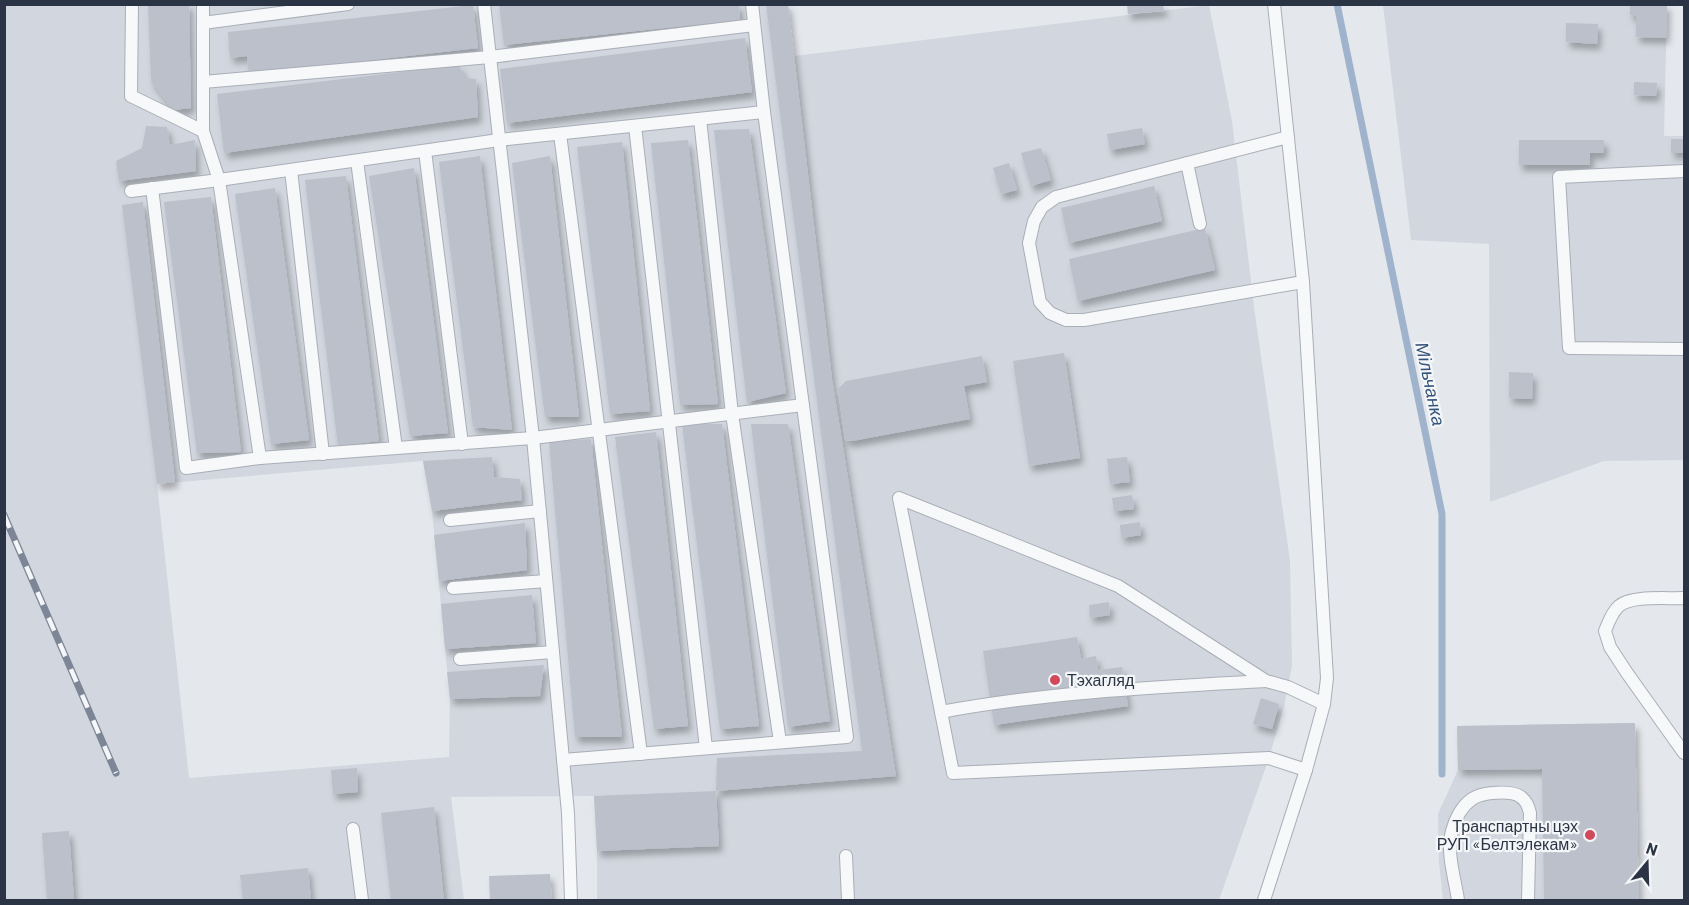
<svg xmlns="http://www.w3.org/2000/svg" width="1689" height="905" font-family="Barlow,sans-serif">
	<style>
		.built { fill: #d2d6de; fill-rule: evenodd }
		.lines { fill: none; stroke-linecap: round; stroke-linejoin: round }
		.stream { stroke: #9fb4cc; stroke-width: 7 }
		.building { fill: #bbc0ca; filter: url(#shadow) }
		.service-casing { stroke: #a9aeb7; stroke-width: 14 }
		.service { stroke: #f7f8fa; stroke-width: 12 }
		.rail-casing { stroke: #7d8696; stroke-width: 7 }
		.rail { stroke: #f4f6f9; stroke-width: 4.5; stroke-dasharray: 14; stroke-linecap: butt }
		.poi-dot { fill: #d1495b; stroke: #f4f6f9; stroke-width: 2 }
		.labels { text-anchor: middle; stroke-width: 4.5; stroke-linejoin: round; paint-order: stroke }
		.poi-label { font-size: 16px; fill: #2b3445; stroke: #f4f6f9; text-anchor: start }
		.water-label { font-size: 18px; font-style: italic; fill: #34527a; stroke: #f4f6f9 }
	</style>
	<defs>
		<filter id="shadow"><feDropShadow dx="3.5" dy="6" stdDeviation="3" flood-color="#0004"/></filter>
	</defs>
	<rect width="100%" height="100%" fill="#e4e7ec"/>
	<!-- built -->
	<g class="built">
		<path d="M4,5h784l6,51 415,-51 23,116 22,186 36,254 2,105 -8,41 -15,51 -50,142h-622v-49l-3,-55 -143,1 13,103h-459zM423,461l9,50 18,188 -1,58 -260,21 -32,-294z"/>
		<path d="M1383,5h284l-3,131h20v324l-80,1 -114,41 -1,-258 -78,-4z"/>
		<path d="M1635,723l4,177h-196l-4,-38 -1,-48 20,-44 -1,-44z"/>
	</g>
	<g class="lines">
		<!-- stream -->
		<path class="stream" d="M1337,4l105,510v260"/>
	</g>
	<!-- building -->
	<g class="building">
		<path d="M148,4h41l2,104 -18,2 -22,-29z"/>
		<path d="M499,4h240l1,16 -236,25z"/>
		<path d="M766,4h22l44,375 64,397 -180,15 1,-33 145,-7z"/>
		<path d="M1127,4h36l1,7 -36,3z"/>
		<path d="M1630,4h37l-1,34 -30,-1v-21l-6,-1z"/>
		<path d="M473,5l5,43 -229,26 -2,-18 -17,2 -2,-26z"/>
		<path d="M1566,23l32,1 -1,20 -31,-2z"/>
		<path d="M745,38l7,54 -245,31 -7,-54z"/>
		<path d="M459,65l6,13 11,1 2,38 -254,36 -7,-59z"/>
		<path d="M1634,82l23,1 -1,13 -22,-1z"/>
		<path d="M146,126l21,1 3,18 25,-5 1,31 -77,10 -3,-20 26,-13z"/>
		<path d="M1142,128l3,16 -35,6 -3,-16z"/>
		<path d="M749,129l37,264 -39,9 -33,-272z"/>
		<rect x="1671" y="139" width="13" height="14"/>
		<path d="M688,140l30,264 -38,1 -29,-262z"/>
		<path d="M1519,140h85v13h-14v12h-71z"/>
		<path d="M622,142l28,269 -40,3 -33,-267z"/>
		<path d="M1041,148l10,32 -20,6 -10,-33z"/>
		<path d="M480,156l32,274 -39,-3 -34,-265z"/>
		<path d="M550,156l29,261h-34l-33,-254z"/>
		<path d="M1009,163l8,27 -16,4 -8,-26z"/>
		<path d="M414,168l34,265 -38,3 -41,-260z"/>
		<path d="M346,176l33,265 -41,5 -33,-266z"/>
		<path d="M1154,186l8,35 -93,22 -8,-35z"/>
		<path d="M275,188l34,252 -38,4 -36,-250z"/>
		<path d="M211,197l30,255 -44,1 -33,-251z"/>
		<path d="M143,202l32,280 -18,2 -35,-279z"/>
		<path d="M1205,228l10,42 -137,31 -9,-42z"/>
		<path d="M1064,353l16,105 -51,8 -16,-105z"/>
		<path d="M982,356l5,26 -23,4 6,33 -118,22 -7,-1 -7,-51 8,-8z"/>
		<path d="M1509,372l24,1 -1,26 -23,-1z"/>
		<path d="M682,424h40l37,302 -39,3z"/>
		<path d="M751,424h37l42,297 -42,6z"/>
		<path d="M656,432l32,294 -34,3 -39,-292z"/>
		<path d="M591,439l31,298h-47l-26,-295z"/>
		<path d="M492,457l2,20 26,2 2,21 -90,11 -9,-50z"/>
		<path d="M1127,457l3,25 -20,2 -3,-25z"/>
		<path d="M1132,495l2,14 -20,2 -2,-13z"/>
		<path d="M1140,522l1,13 -20,3 -1,-13z"/>
		<path d="M525,523l2,47 -88,11 -5,-46z"/>
		<path d="M532,595l4,48 -91,6 -4,-45z"/>
		<path d="M1109,602l1,13 -20,3 -1,-13z"/>
		<path d="M1077,637l4,22 15,-3 2,14 24,-3 6,39 -134,19 -11,-74z"/>
		<path d="M544,665l-4,31 -90,3 -3,-27z"/>
		<path d="M1261,698l18,6 -7,25 -19,-5z"/>
		<path d="M1635,723l4,177h-95l-2,-131 -84,1 -1,-44z"/>
		<path d="M357,768l1,24 -25,2 -2,-24z"/>
		<path d="M716,791l3,55 -122,5 -3,-55z"/>
		<path d="M434,807l10,93h-53l-10,-87z"/>
		<path d="M69,831l5,69h-27l-5,-67z"/>
		<path d="M308,868l3,32h-68l-3,-25z"/>
		<path d="M550,874l2,26h-62l-1,-24z"/>
	</g>
	<g class="lines">
		<!-- service casing -->
		<g class="service-casing">
			<g id="service">
				<path d="M132,4l-1,92 72,35"/>
				<path d="M203,4v127l16,49 41,278"/>
				<path d="M484,4l49,434 35,375 3,87"/>
				<path d="M203,23l145,-19"/>
				<path d="M203,82l287,-25 264,-32"/>
				<path d="M700,119l32,295 48,328"/>
				<path d="M635,126l71,622"/>
				<path d="M560,134l81,620"/>
				<path d="M1288,137l-232,60 -14,10 -8,14 -5,22 11,59 10,11 16,7h18l219,-38"/>
				<path d="M425,151l37,293"/>
				<path d="M357,161l39,287"/>
				<path d="M1187,163l13,61"/>
				<path d="M291,170l32,284"/>
				<path d="M1684,171l-125,6 10,171 115,1"/>
				<path d="M152,188l34,280 74,-10 273,-20 270,-33"/>
				<path d="M131,191l88,-11 280,-40 265,-28"/>
				<path d="M450,520l90,-9"/>
				<path d="M453,588l93,-7"/>
				<path d="M1684,598c-17,1 -52,-3 -65,8 -7,6 -11,17 -14,25l5,16 17,26 57,80"/>
				<path d="M460,659l93,-7"/>
				<path d="M941,712c107,-20 217,-25 325,-31"/>
				<path d="M563,760l284,-23 -83,-625 -12,-108"/>
				<path d="M1306,770l-37,-12 -316,15 -54,-275 219,88 148,95 22,6 36,17"/>
				<path d="M353,829l9,71"/>
				<path d="M846,856l2,44"/>
				<path d="M1264,900l42,-130 18,-66 3,-26 -24,-396 -29,-278"/>
				<path d="M1458,900c-3,-21 -12,-48 -6,-69 3,-12 10,-25 20,-32 10,-7 39,-9 49,-2 6,5 7,9 9,16l-2,87"/>
			</g>
		</g>
		<!-- service -->
		<use href="#service" class="service"/>
		<!-- rail casing -->
		<g class="rail-casing">
			<path id="rail" d="M4,515l112,258"/>
		</g>
		<!-- rail -->
		<use href="#rail" class="rail"/>
	</g>
	<!-- markers -->
	<g class="poi-dot">
		<circle cx="1055" cy="680" r="6"/>
		<circle cx="1590" cy="835" r="6"/>
	</g>
	<g class="labels">
		<!-- poi labels -->
		<g class="poi-label">
			<text x="1067" y="686">Тэхагляд</text>
			<text x="1578" y="832" text-anchor="end">Транспартны цэх<tspan x="1578" dy="18">РУП «Белтэлекам»</tspan></text>
		</g>
		<!-- water labels -->
		<g class="water-label">
			<text transform="translate(1430 384) rotate(78)" y="6">Мільчанка</text>
		</g>
	</g>
	<!-- border -->
	<rect width="1689" height="905" fill="none" stroke="#2b3445" stroke-width="12"/>
	<!-- north arrow -->
	<g transform="translate(1647 863) rotate(19)" stroke="#f4f6f9" stroke-width="4.5" paint-order="stroke">
	<path d="M0-4.5L10 22L0 15L-10 22Z" fill="#2b3445"/>
	<text y="-9" font-size="16" font-weight="bold" text-anchor="middle" fill="#2b3445">N</text>
	</g>
</svg>
